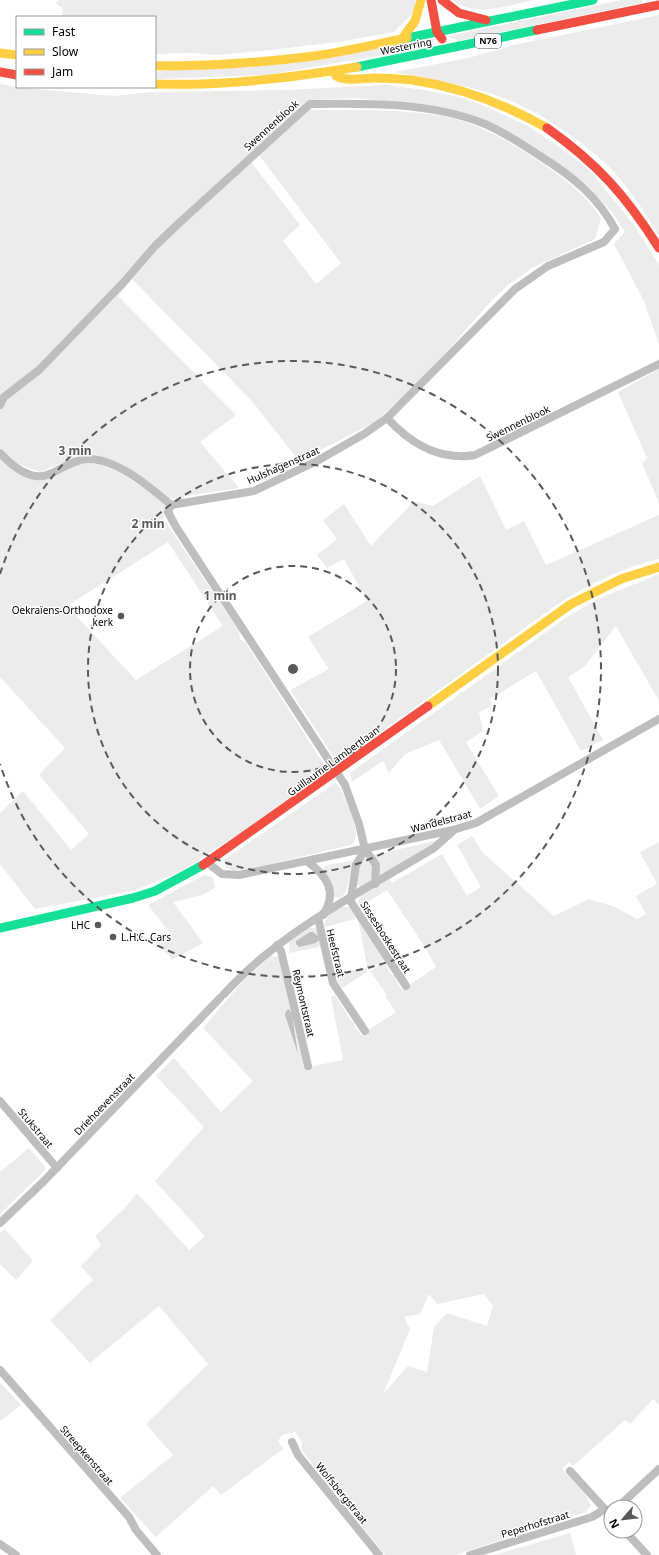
<svg xmlns="http://www.w3.org/2000/svg" width="659" height="1555" font-family="'Noto Sans',sans-serif">
	<style>
		.green { fill: #ececec; fill-rule: evenodd }
		.water { fill: #bfbfbf }
		.lines { fill: none; stroke-linecap: round; stroke-linejoin: round }
		.street { stroke: #bebebe; stroke-width: 8 }
		.fast { stroke: #16e098; stroke-width: 9 }
		.slow { stroke: #ffcf43; stroke-width: 9 }
		.jam { stroke: #f24e42; stroke-width: 9 }
		.ring { fill: none; stroke: #595959; stroke-width: 2; stroke-dasharray: 7 5 }
		.poi-dot { fill: #595959; stroke: #fff; stroke-width: 1.5 }
		.labels { text-anchor: middle; stroke-width: 3; stroke-linejoin: round; paint-order: stroke }
		.shield { fill: #fff; stroke: #4c4c4c; stroke-width: 1 }
		.shield-label { font-size: 9px; font-weight: bold; fill: #000 }
		.street-label { font-size: 10px; fill: #000; stroke: #fff }
		.poi-label { font-size: 10px; fill: #000; stroke: #fff; text-anchor: end }
		.centre { fill: #595959; stroke: #fff; stroke-width: 2 }
		.ring-label { font-size: 12px; text-anchor: middle; font-weight: bold; fill: #595959; stroke: #fff; stroke-width: 3; stroke-linejoin: round; paint-order: stroke }
	</style>
	<rect width="100%" height="100%" fill="#fff"/>
	<!-- green -->
	<g class="green">
		<path d="M59,0h356v11l-21,21 -56,10 -68,8 -52,5 -25,-2 -38,1v-37h-94l2,-8 -7,-6z"/>
		<path d="M452,0h82c-25,5 -59,18 -82,0z"/>
		<path d="M622,0h20v3l-184,38 -10,-5z"/>
		<path d="M659,15v222c-11,-21 -29,-47 -45,-65 -22,-24 -67,-55 -96,-68 -38,-18 -83,-23 -123,-32l73,-14 46,-13z"/>
		<path d="M433,39l1,7 -168,29 -111,4v-7z"/>
		<path d="M0,84l24,4 89,8 39,-4 133,-2 102,-5 37,5 39,8 26,10 39,18 33,22 29,23 44,54 25,40v80l-15,-44 -30,-57 11,-12 -13,-20 -24,-25 -23,-19 -70,-43 -109,-24 -30,-3 -46,2 1,10c43,0 90,-1 131,6 38,7 73,29 104,50 21,15 41,30 55,52l-6,21 -63,29 -24,17 -16,15 -44,50 -45,47 -28,25 -76,39 -47,-60 -120,-122 -14,17 118,119 -36,27 39,46 -71,11 -67,-41 -20,-3 -41,17 -27,-10 -13,-15zM258,154l83,109 -25,21 -33,-43 17,-16 -50,-64z"/>
		<path d="M659,369v134l-17,-40 5,-5 -29,-66z"/>
		<path d="M0,459c11,9 31,24 46,20 14,-4 24,-16 39,-16 28,-1 59,26 80,42l-2,13 76,113 1,8 6,4 79,123 -3,8 -85,61 -58,37 -43,18 -101,19 -35,-45v-51l23,-22 48,59 18,-16 -50,-59 26,-27 -65,-71zM168,542l55,84 -87,54 -69,-74z"/>
		<path d="M480,476l26,54 18,-9 22,44 113,-50v44c-37,9 -68,24 -100,44l-217,157 -9,-4 -43,-66 39,-21 -21,-32 59,-36 -23,-42 -17,9 -10,-13 20,-16 -14,-19 21,-16 27,42 43,-45 19,5z"/>
		<path d="M659,574v127l-43,-75 -32,41 -16,10 35,63 -22,11 -45,-80 -46,28 2,7 -13,6 4,19 -17,11 33,54 -19,13 -41,-69 -34,14 -16,19 -6,-12 -31,21 -2,-9 217,-156 31,-18z"/>
		<path d="M335,783c7,2 21,43 21,51 0,5 -2,8 -5,11l-94,22 -23,4 -8,-3 -2,-8z"/>
		<path d="M472,836l11,17 71,63 35,-17 24,7 24,13 9,-5 -10,-18 21,-12 -17,-32 19,-10v563l-6,-6 -23,25 -5,-4 -52,46 -4,-4 -7,7 23,25 6,11 -5,7 -131,43h-70l-83,-104v-9l-7,-10 -13,3 -4,6 5,8 -62,46 -8,-9 -57,51 -36,-39 53,-43 -27,-31 62,-60 -49,-58 -69,57 -40,-43 43,-40 -12,-14 20,-21 -6,-9 30,-28 12,-15 52,57 16,-14 -50,-55 49,-54 -48,-51 18,-18 47,54 32,-31 -50,-53 40,-47 28,-25 9,1 15,64 -2,1 3,14 3,-1v3l-2,1 3,13h2l1,4h-2l3,12 39,-8 -12,-63 4,-2 17,27 3,-1 1,2 -2,2 7,10 35,-23 -11,-16 2,-1 -17,-24 14,-8 8,12 2,-1 3,4 -2,1 7,11 34,-23 -11,-20 -38,-57 -27,17 -2,-3 2,-8 29,-18 3,5 50,-29 25,42 14,-9 -24,-42zM429,1294l8,10 47,-10 9,12 -6,20 -40,-13 -13,14 -7,45 -19,-6 -25,28 27,-65 -6,-12 16,-3z"/>
		<path d="M438,840v2l-58,35 -6,-22z"/>
		<path d="M364,858l9,7v9l-4,10 -9,3 -4,-3 3,-20z"/>
		<path d="M352,861l1,3 -8,30 -6,4 -5,-1 -11,-28 3,-4z"/>
		<path d="M204,875l9,2 2,11 -13,7 -29,7 30,41 -31,17 -14,-17 13,-9 -23,-29z"/>
		<path d="M342,907h7l5,5 1,7 -30,8v-6l2,-2 -1,-2z"/>
		<path d="M358,918l27,41 -15,11 -3,-4z"/>
		<path d="M308,928h7c6,5 6,12 4,19l-30,6v-11z"/>
		<path d="M366,968l1,4 -25,16 -5,-8 -1,-6z"/>
		<path d="M29,1148l16,19v3l-45,44v-42z"/>
		<path d="M5,1229l28,32 -17,19 -16,-16v-31z"/>
		<path d="M0,1382l21,23 -21,16z"/>
		<path d="M570,1533l6,22h-82z"/>
	</g>
	<!-- water -->
	<g class="water">
		<path d="M310,932h3l5,4 1,4 -3,3 -17,4 -3,-3v-3z"/>
		<path d="M289,1009l3,5 6,40 -13,-39 1,-4z"/>
	</g>
	<g class="lines">
		<!-- street -->
		<g class="street">
			<path d="M0,405l4,-8 35,-27 84,-87 32,-37 23,-22 132,-120c58,-1 120,-2 175,20 19,8 38,21 55,32 31,19 58,41 75,73l-11,13 -56,24 -33,23 -128,129 -23,16 -47,27 -63,30 -83,14 -3,7 8,15 169,258 14,39 6,25 11,16 -1,19"/>
			<path d="M387,418c24,26 52,43 88,37l184,-91"/>
			<path d="M0,453c11,12 30,28 47,22 14,-5 25,-15 40,-16 29,-1 63,28 84,46"/>
			<path d="M308,862c19,14 30,30 15,53"/>
			<path d="M208,863l14,11 17,1 214,-45 23,-7 183,-104"/>
			<path d="M351,898l5,-33 9,-16"/>
			<path d="M349,899l57,87"/>
			<path d="M318,918l15,65 32,48"/>
			<path d="M277,945l4,6 27,115"/>
			<path d="M224,994c57,-63 137,-102 210,-146l19,-17"/>
			<path d="M0,1101l57,67"/>
			<path d="M0,1223l44,-42 176,-183"/>
			<path d="M0,1370l129,147 7,13 21,25"/>
			<path d="M292,1442l6,13 81,100"/>
			<path d="M570,1471l41,45"/>
			<path d="M618,1507l41,-38"/>
			<path d="M625,1531l22,24"/>
			<path d="M0,1544l16,11"/>
			<path d="M470,1555l122,-38 13,-8"/>
		</g>
		<!-- fast -->
		<g class="fast">
			<path d="M407,38l186,-38"/>
			<path d="M357,67l180,-37"/>
			<path d="M0,928l133,-30 22,-7 48,-26"/>
		</g>
		<!-- slow -->
		<g class="slow">
			<path d="M402,39l13,-18 6,-21"/>
			<path d="M0,53l17,2"/>
			<path d="M155,66c54,0 106,-3 159,-10 31,-4 62,-12 93,-18"/>
			<path d="M336,76c10,6 27,2 39,2 12,0 25,1 37,2 48,7 93,24 135,48"/>
			<path d="M155,84c69,2 134,-6 202,-17"/>
			<path d="M428,706l143,-102 50,-25 38,-12"/>
		</g>
		<!-- jam -->
		<g class="jam">
			<path d="M431,0l6,32 5,7"/>
			<path d="M442,0l17,13 27,7"/>
			<path d="M537,30l122,-25"/>
			<path d="M0,72l17,3"/>
			<path d="M547,128c51,36 79,68 112,120"/>
			<path d="M203,865l225,-159"/>
		</g>
	</g>
	<!-- distance rings -->
	<g class="ring">
		<circle cx="293" cy="669" r="103"/>
		<circle cx="293" cy="669" r="205"/>
		<path d="M0 574A308 308 0 1 1 0 764"/>
	</g>
	<!-- markers -->
	<g class="poi-dot">
		<circle cx="121" cy="616" r="4"/>
		<circle cx="98" cy="925" r="4"/>
		<circle cx="113" cy="937" r="4"/>
	</g>
	<g class="labels">
		<!-- shield labels -->
		<rect class="shield" x="475" y="34" width="26" height="14" rx="3"/>
		<g class="shield-label">
			<text x="488" y="44">N76</text>
		</g>
		<!-- street labels -->
		<g class="street-label">
			<text transform="translate(406 46) rotate(-11)" y="4">Westerring</text>
			<text transform="translate(271 125) rotate(-42)" y="4">Swennenblook</text>
			<text transform="translate(518 423) rotate(-26)" y="4">Swennenblook</text>
			<text transform="translate(283 465) rotate(-24)" y="4">Hulshagenstraat</text>
			<text transform="translate(333 761) rotate(-36)" y="4">Guillaume Lambertlaan</text>
			<text transform="translate(441 821) rotate(-15)" y="4">Wandelstraat</text>
			<text transform="translate(386 937) rotate(57)" y="4">Sissesboskestraat</text>
			<text transform="translate(336 953) rotate(76)" y="4">Heefstraat</text>
			<text transform="translate(304 1003) rotate(77)" y="4">Reymontstraat</text>
			<text transform="translate(104 1104) rotate(-46)" y="4">Driehoevenstraat</text>
			<text transform="translate(36 1128) rotate(50)" y="4">Stukstraat</text>
			<text transform="translate(87 1455) rotate(49)" y="4">Streepkenstraat</text>
			<text transform="translate(342 1493) rotate(51)" y="4">Wolfsbergstraat</text>
			<text transform="translate(535 1524) rotate(-17)" y="4">Peperhofstraat</text>
		</g>
		<!-- poi labels -->
		<g class="poi-label">
			<text x="113" y="614">Oekraïens-Orthodoxe<tspan x="113" dy="12">kerk</tspan></text>
			<text x="90" y="929">LHC</text>
			<text x="121" y="941" text-anchor="start">L.H.C. Cars</text>
		</g>
	</g>
	<circle cx="293" cy="669" r="6" class="centre"/>
	<g class="ring-label">
		<text x="75" y="455">3 min</text>
		<text x="148" y="528">2 min</text>
		<text x="220" y="600">1 min</text>
	</g>
	<!-- legend -->
	<rect x="16" y="16" width="140" height="72" fill="#ffffff" stroke="#999999"/>
	<rect x="24" y="29" width="20" height="6" fill="#16e098" stroke="#999999"/>
	<text x="52" y="36" font-size="12" fill="#000000">Fast</text>
	<rect x="24" y="49" width="20" height="6" fill="#ffcf43" stroke="#999999"/>
	<text x="52" y="56" font-size="12" fill="#000000">Slow</text>
	<rect x="24" y="69" width="20" height="6" fill="#f24e42" stroke="#999999"/>
	<text x="52" y="76" font-size="12" fill="#000000">Jam</text>
	<!-- north arrow -->
	<g transform="translate(623 1519) rotate(242)"><circle r="19" fill="#ffffff" stroke="#999999"/>
	<path d="M0-3L7 15L0 10L-7 15Z" fill="#595959"/>
	<text y="-6" font-size="11" font-weight="bold" text-anchor="middle" fill="#000000">N</text>
	</g>
</svg>
